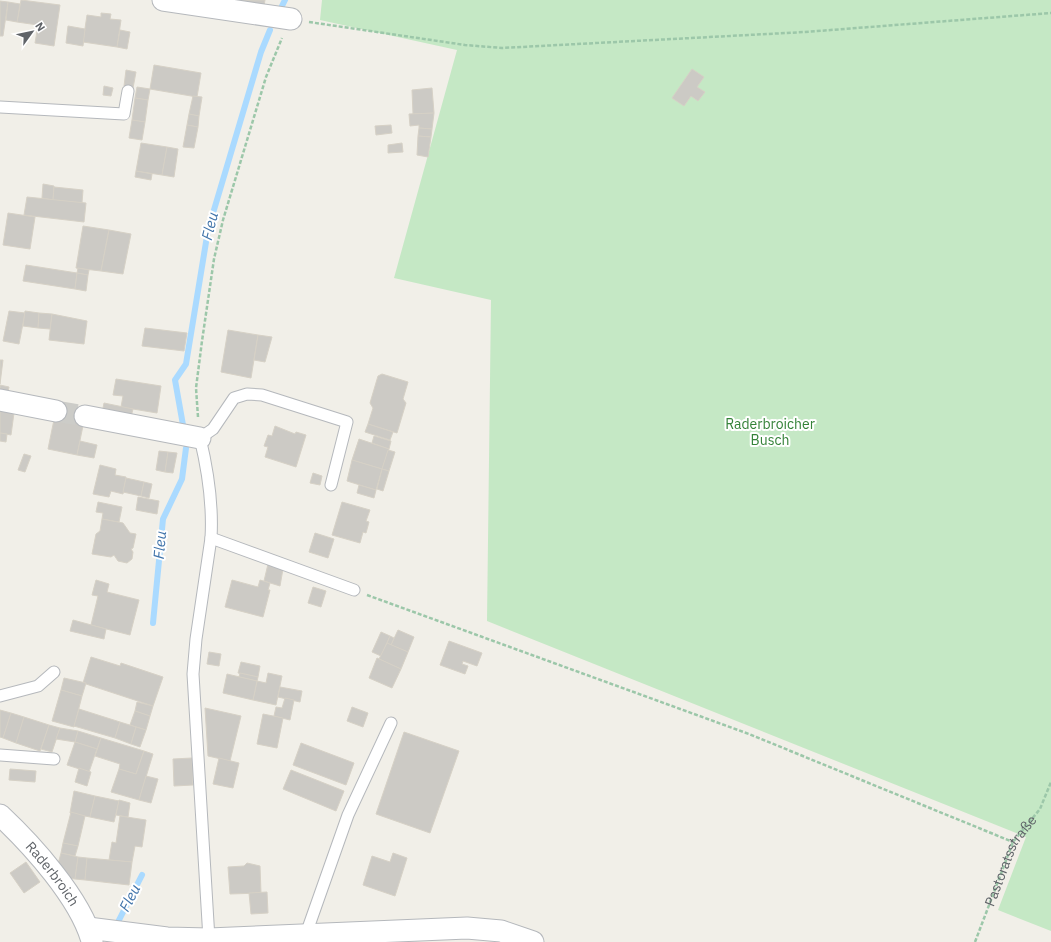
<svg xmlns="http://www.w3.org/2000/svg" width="1051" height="942" font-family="'IBM Plex Sans',sans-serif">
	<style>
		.green { fill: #c5e8c5 }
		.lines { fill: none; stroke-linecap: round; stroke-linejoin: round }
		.stream { stroke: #aadaff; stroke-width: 6 }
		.building { fill: #cccac5; stroke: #d6d1c6 }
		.minor-tunnel { stroke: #ccccc8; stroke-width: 21; stroke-dasharray: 21 10; stroke-linecap: butt }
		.service-casing { stroke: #b5b8bc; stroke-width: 13 }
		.minor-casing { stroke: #b5b8bc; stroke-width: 23 }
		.path { stroke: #9cc7a9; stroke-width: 2.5; stroke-dasharray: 4 2; stroke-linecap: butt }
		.service { stroke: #fff; stroke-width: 11 }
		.minor { stroke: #fff; stroke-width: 21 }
		.labels { text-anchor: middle; stroke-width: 4; stroke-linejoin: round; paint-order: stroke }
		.park-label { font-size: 14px; fill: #348238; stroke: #fff }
		.street-label { font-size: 14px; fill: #5f6368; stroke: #fff }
		.water-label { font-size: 15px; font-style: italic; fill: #4174aa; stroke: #fff }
	</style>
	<rect width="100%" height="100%" fill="#f1efe8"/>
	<!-- green -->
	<path class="green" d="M322,0h729v931l-53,-21 28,-73 -539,-216 4,-321 -97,-22 63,-228 -137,-30z"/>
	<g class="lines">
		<!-- stream -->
		<g class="stream">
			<path d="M282,6l3,-6"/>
			<path d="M183,425l-8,-45 11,-16 22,-134 53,-178 9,-22"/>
			<path d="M153,623l10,-104 19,-40 4,-31"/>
			<path d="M118,922l24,-47"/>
		</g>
	</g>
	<!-- building -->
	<g class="building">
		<path d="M21,0l39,5 -6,41 -19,-3 3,-18 -21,-3z"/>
		<path d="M240,0h25l-1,6 -25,-4z"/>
		<path d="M0,1l8,1 -5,34h-3z"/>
		<path d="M8,2l12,2 -3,18 -11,-2z"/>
		<path d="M101,13l10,1 -1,5 11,1 -4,27 -34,-5 4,-27 14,2z"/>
		<path d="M68,26l17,3 -2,17 -17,-3z"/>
		<path d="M120,30l10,2 -3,17 -10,-2z"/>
		<path d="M154,65l47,8 -4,24 -47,-8z"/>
		<path d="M692,69l12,8 -7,10 8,5 -7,9 -7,-5 -7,10 -12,-8z"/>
		<path d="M126,70l10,2 -3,16 -9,-2z"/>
		<path d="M104,86l9,2 -2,8 -8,-1z"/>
		<path d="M137,87l13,2 -2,11 -13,-2z"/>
		<path d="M432,88l2,25 -21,1 -1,-24z"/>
		<path d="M193,96l9,1 -3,19 -10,-2z"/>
		<path d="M135,98l13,2 -3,22 -13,-2z"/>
		<path d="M434,113l-2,16 -13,-1v-3l-9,1 -1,-12z"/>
		<path d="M189,114l10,2 -1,11 -11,-2z"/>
		<path d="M132,120l13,2 -3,18 -13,-2z"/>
		<path d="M187,125l11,2 -4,21 -11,-1z"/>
		<path d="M391,125l1,8 -16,2 -1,-9z"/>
		<path d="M419,128l13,1 -1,8 -13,-1z"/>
		<path d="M418,136l13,1 -3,20 -11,-2z"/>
		<path d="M141,143l26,4 -5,28 -26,-4z"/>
		<path d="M402,143l1,9 -15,1v-8z"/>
		<path d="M167,147l11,2 -4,28 -12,-2z"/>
		<path d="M136,171l16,3 -1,6 -16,-3z"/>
		<path d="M43,184l11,2 -1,14 -11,-2z"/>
		<path d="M54,187l29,3 -1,13 -29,-3z"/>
		<path d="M27,197l59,6 -2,19 -60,-7z"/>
		<path d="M8,213l27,4 -5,32 -27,-4z"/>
		<path d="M83,226l26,4 -8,41 -25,-3z"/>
		<path d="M109,230l22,4 -8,40 -22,-3z"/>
		<path d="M26,265l51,8 -2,16 -52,-8z"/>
		<path d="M78,268l11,2 -1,5 -11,-2z"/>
		<path d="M77,273l11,2 -2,16 -11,-2z"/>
		<path d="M9,311l16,2 -6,31 -16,-3z"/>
		<path d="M25,311l14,2 -1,15 -15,-2z"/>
		<path d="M39,313l13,1 -2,15 -12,-1z"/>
		<path d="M52,314l35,7 -3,23 -35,-4z"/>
		<path d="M145,328l42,5 -3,18 -42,-5z"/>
		<path d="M228,330l30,5 -7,43 -30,-6z"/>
		<path d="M258,335l14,2 -7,25 -11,-2z"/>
		<path d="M0,360h3l-3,24z"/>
		<path d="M382,374l26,8 -5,17 3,4 -9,30 -29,-9 5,-16 -3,-5 8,-27z"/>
		<path d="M116,379l45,7 -4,27 -36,-6 2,-11 -10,-1z"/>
		<path d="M0,385l9,2 -2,9 -7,-1z"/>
		<path d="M104,403l29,6 -2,8 -29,-4z"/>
		<path d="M57,405l29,6 -9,44 -29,-6z"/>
		<path d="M0,410l14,3 -3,22 -11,-2z"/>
		<path d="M368,424l25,8 -3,8 -25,-8z"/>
		<path d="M275,426l20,8 1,-2 10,3 -10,32 -31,-10 3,-10 -4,-1 4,-11 4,1z"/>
		<path d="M0,433l7,1 -1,8 -6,-1z"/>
		<path d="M374,436l17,5 -2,8 -17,-6z"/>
		<path d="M359,439l30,10 -7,20 -30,-9z"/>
		<path d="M80,441l17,4 -3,13 -17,-3z"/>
		<path d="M388,450l7,2 -6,19 -7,-2z"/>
		<path d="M159,451l9,1 -3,20 -9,-2z"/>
		<path d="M168,452l9,1 -4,20 -8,-1z"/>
		<path d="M24,454l7,2 -6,16 -7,-2z"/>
		<path d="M352,460l30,9 -6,21 -29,-9z"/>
		<path d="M100,465l16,4 -1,6 11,2 -3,17 -12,-3 -2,6 -16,-3z"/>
		<path d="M382,469l7,2 -6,20 -6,-2z"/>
		<path d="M313,473l9,3 -2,9 -10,-2z"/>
		<path d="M126,478l18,4 -3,14 -18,-4z"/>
		<path d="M144,482l8,2 -3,14 -8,-2z"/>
		<path d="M359,485l17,5 -2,8 -17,-5z"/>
		<path d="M138,497l21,4 -2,13 -21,-4z"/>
		<path d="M98,502l24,5 -3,15 -17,-3 1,-6 -7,-1z"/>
		<path d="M342,502l28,8 -4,11 3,1 -3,11 -3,-1 -3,11 -28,-8z"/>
		<path d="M102,519l21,4 7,10 6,1 -3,14 -2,1 2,3 -1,7 -5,4 -9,-2 -4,-6 -3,2 -19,-3 4,-20 4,-3z"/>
		<path d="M315,533l19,6 -6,19 -19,-6z"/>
		<path d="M268,564l15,5 -3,17 -16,-5z"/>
		<path d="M96,580l13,4 -2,8 32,8 -9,35 -39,-10 7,-29 -6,-1z"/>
		<path d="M232,580l26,7 2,-7 10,3 -2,7h2l-7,27 -38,-10z"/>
		<path d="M313,587l13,4 -5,16 -13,-4z"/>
		<path d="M73,620l33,9 -2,10 -34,-8z"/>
		<path d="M398,630l16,7 -6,15 -17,-7z"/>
		<path d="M381,632l9,4 -9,20 -9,-4z"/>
		<path d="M390,636l4,2 -3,7 -4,-2z"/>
		<path d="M449,641l33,12 -5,13 -14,-5 -1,3 6,2 -3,8 -25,-9z"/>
		<path d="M387,643l21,9 -7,17 -22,-10z"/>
		<path d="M209,652l12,2 -2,12 -12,-2z"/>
		<path d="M91,657l29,9 1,-3 42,14 -10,29 -70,-23z"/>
		<path d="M377,658l24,11 -9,19 -23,-10z"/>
		<path d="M241,662l19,4 -2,11 -20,-4z"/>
		<path d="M240,673l18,4 -1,4 -18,-4z"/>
		<path d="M268,673l14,3 -6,29 -23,-5 4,-19 9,2z"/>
		<path d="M227,674l30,7 -4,19 -30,-7z"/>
		<path d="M64,678l22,5 -4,13 -21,-6z"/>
		<path d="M280,687l22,4 -2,11 -22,-5z"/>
		<path d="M61,690l21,6 -8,31 -22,-6z"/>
		<path d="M285,698l9,2 -4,20 -16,-4 2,-9 6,1z"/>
		<path d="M137,702l16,4 -3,10 -15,-5z"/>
		<path d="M352,707l16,6 -5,14 -16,-6z"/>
		<path d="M205,708l36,8 -11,45 -22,-5z"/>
		<path d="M79,709l41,13 -5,16 -41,-12z"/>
		<path d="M0,710l11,3 -8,25 -3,-1z"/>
		<path d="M135,711l15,5 -4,14 -16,-5z"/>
		<path d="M11,713l13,4 -8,26 -13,-5z"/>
		<path d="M263,714l20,4 -6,30 -20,-4z"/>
		<path d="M24,717l25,8 -9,26 -24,-8z"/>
		<path d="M120,722l16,5 -5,17 -16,-6z"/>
		<path d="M49,725l11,3 -8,24 -11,-3z"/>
		<path d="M136,727l10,3 -6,17 -9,-3z"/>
		<path d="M60,728l18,3 -3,11 -19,-3z"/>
		<path d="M78,731l23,7 -4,11 -22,-7z"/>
		<path d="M404,732l55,19 -29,82 -54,-19z"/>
		<path d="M101,738l43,13 -8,23 -17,-5 1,-5 -25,-8z"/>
		<path d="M75,742l22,7 -8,23 -22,-7z"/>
		<path d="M301,743l53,20 -8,22 -53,-20z"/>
		<path d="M144,751l9,3 -14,46 -28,-8 8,-23 17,5z"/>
		<path d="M192,758l1,27 -19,1 -1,-27z"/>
		<path d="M219,758l20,5 -6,25 -20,-4z"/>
		<path d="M79,768l12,4 -4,14 -12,-4z"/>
		<path d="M10,769l26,2 -1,11 -26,-2z"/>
		<path d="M291,770l53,21 -8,20 -53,-22z"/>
		<path d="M146,776l12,3 -7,24 -12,-3z"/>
		<path d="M74,791l21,5 -5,21 -20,-4z"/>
		<path d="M95,796l24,5 -5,21 -24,-5z"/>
		<path d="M119,800l11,3 -2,14 -12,-2z"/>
		<path d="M71,812l14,4 -7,30 -15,-3z"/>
		<path d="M120,816l26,4 -4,27 -7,-1 -3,16 -23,-2 3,-18 4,1z"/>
		<path d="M63,843l15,3 -3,10 -14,-3z"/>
		<path d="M61,853l17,4 -3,22 -7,-1 -10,-14z"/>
		<path d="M393,853l14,5 -12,38 -32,-11 9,-29 18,6z"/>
		<path d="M78,857l9,1 -2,22 -10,-1z"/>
		<path d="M87,858l45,4 -3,23 -44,-5z"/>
		<path d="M26,862l14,20 -16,11 -14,-20z"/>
		<path d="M247,863l13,3 1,27 -31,1 -2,-27 16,-1z"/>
		<path d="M267,892l1,21 -17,1 -2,-21z"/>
	</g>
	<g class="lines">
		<!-- minor-tunnel -->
		<path class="minor-tunnel" d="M56,411l29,5"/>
		<!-- service casing -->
		<g class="service-casing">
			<g id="service">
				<path d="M0,107l124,7 4,-23"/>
				<path d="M211,538l143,52"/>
				<path d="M0,696l38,-10 16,-14"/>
				<path d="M0,755l54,4"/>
				<path d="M306,934l42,-119 43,-92"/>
				<path d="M209,939l-16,-265 3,-35 15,-101c2,-34 -3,-67 -11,-100l13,-9 21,-31 13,-4 15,1 85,27 -16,63"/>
			</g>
		</g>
		<!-- minor casing -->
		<g class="minor-casing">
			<g id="minor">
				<path d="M163,0l128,19"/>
				<path d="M0,400l56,11"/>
				<path d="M85,416l115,22"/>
				<path id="s2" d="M0,815c32,30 80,83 92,126"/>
				<path d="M88,928l79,10 42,1 258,-11 34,3 32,11"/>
			</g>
		</g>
		<!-- path -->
		<g class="path">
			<path d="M309,22l156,23 37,3 303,-16 246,-19"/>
			<path d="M198,417l-2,-29 6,-47 12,-82 9,-39 43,-143 16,-39"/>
			<path d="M367,595l382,139 264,108"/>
			<path id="s1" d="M975,942l38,-100 27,-33 11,-27"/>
		</g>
		<!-- service -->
		<use href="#service" class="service"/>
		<!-- minor -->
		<use href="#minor" class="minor"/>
	</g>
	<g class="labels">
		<!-- park labels -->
		<g class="park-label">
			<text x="770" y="429">Raderbroicher<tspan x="770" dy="16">Busch</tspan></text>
		</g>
		<!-- street labels -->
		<g class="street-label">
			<text dy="5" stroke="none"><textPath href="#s1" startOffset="89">Pastoratsstraße</textPath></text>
			<text dy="5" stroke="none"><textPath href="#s2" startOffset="79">Raderbroich</textPath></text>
		</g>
		<!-- water labels -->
		<g class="water-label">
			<text transform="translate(210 226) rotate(-76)" y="5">Fleu</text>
			<text transform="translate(160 545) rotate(-85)" y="5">Fleu</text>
			<text transform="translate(130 898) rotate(-63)" y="5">Fleu</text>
		</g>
	</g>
	<!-- north arrow -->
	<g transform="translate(32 32) rotate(57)" stroke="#ffffff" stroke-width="3" paint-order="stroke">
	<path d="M0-3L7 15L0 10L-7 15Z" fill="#5f6368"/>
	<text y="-6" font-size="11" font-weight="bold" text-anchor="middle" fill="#5f6368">N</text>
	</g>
</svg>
